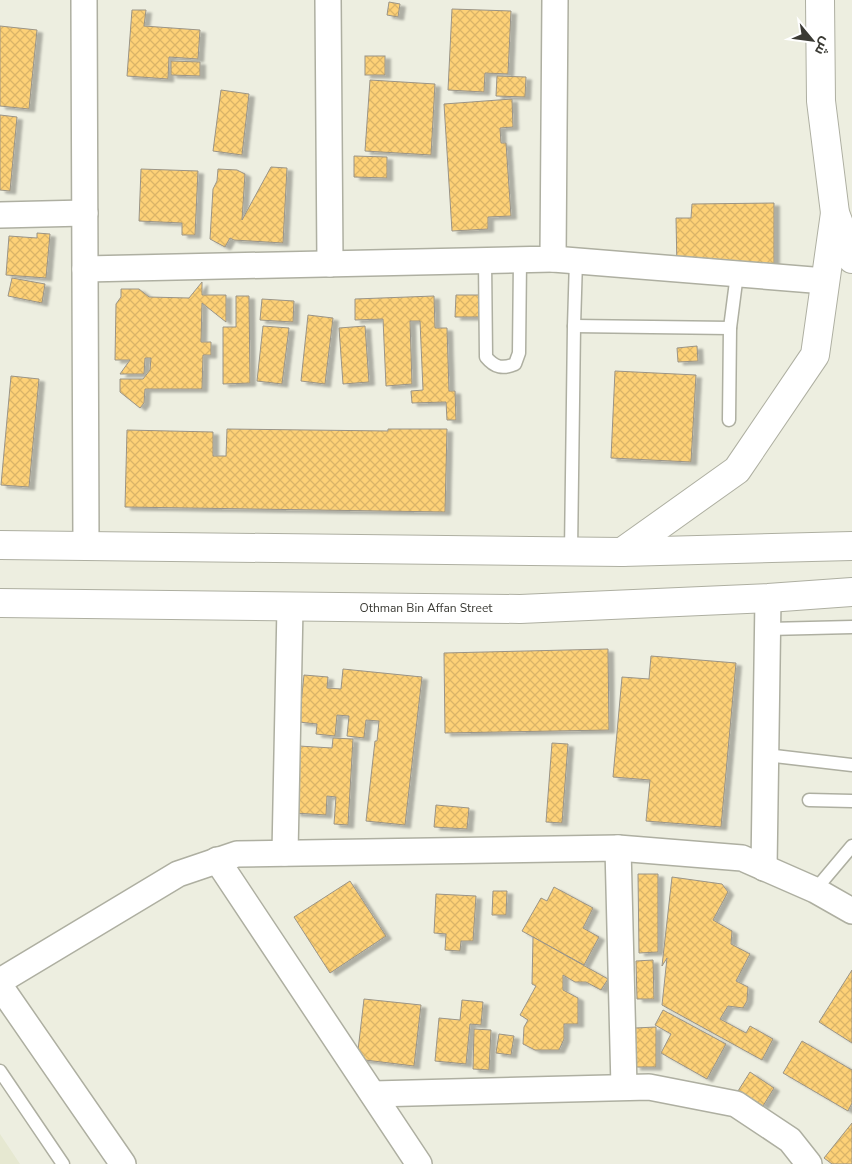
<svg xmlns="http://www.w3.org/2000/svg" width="852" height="1164" font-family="'Nunito Sans',Cairo,sans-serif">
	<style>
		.built { fill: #e6e8d1 }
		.building { fill: url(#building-cross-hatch); stroke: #9a9487; filter: url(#shadow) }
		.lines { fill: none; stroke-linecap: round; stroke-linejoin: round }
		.service-casing { stroke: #aeafa1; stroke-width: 15 }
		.minor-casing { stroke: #aeafa1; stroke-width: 28 }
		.tertiary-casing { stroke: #aeafa1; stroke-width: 30 }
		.primary-casing { stroke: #aeafa1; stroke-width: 30 }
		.service { stroke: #fff; stroke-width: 12 }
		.minor { stroke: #fff; stroke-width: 25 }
		.tertiary { stroke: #fff; stroke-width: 28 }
		.primary { stroke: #fff; stroke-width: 28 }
		.labels { text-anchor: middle; stroke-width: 5; stroke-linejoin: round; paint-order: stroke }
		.street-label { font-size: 12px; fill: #3a3a34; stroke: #fff }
	</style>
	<defs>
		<pattern id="building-cross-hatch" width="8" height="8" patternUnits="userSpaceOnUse" patternTransform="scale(1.25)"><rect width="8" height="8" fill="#fdd177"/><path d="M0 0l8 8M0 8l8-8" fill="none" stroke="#dab468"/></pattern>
		<filter id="shadow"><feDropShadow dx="5.5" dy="3" stdDeviation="1" flood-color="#0004"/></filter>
	</defs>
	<rect width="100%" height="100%" fill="#edeee0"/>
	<!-- built -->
	<path class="built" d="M0,1134l20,30h-20z"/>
	<!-- building -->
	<g class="building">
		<path d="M389,2l11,2 -2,13 -11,-2z"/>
		<path d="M452,9l59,2 -3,63 -23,-1 -1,19 -36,-2z"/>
		<path d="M132,10h14l-2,16 56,4 -2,29 -29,-2 -1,22 -41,-3z"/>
		<path d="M0,26l37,4 -8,79 -29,-3z"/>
		<rect x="365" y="56" width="20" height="19"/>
		<path d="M171,61l29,1v14l-29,-1z"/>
		<path d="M497,76l29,1 -1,20 -29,-1z"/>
		<path d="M370,80l65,4 -4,71 -66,-4z"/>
		<path d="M221,90l28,4 -7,61 -29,-4z"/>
		<path d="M512,99l1,28 -13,1 1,15h5l5,73 -23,1v12l-36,2 -8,-127z"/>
		<path d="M0,115l17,2 -7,74 -10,-1z"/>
		<path d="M354,156l33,1v21l-33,-1z"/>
		<path d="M271,167l16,1 -4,75 -49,-3 -4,-2 -5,9 -15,-8 3,-50 4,-8 1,-12 19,1 8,4 -3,46z"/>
		<path d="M141,169l57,2 -3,64h-13v-12l-43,-2z"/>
		<path d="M774,203v65l-97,1 -1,-51h15l1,-14z"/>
		<path d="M37,233l13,1 -4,44 -40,-3 3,-39 28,2z"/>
		<path d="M12,278l33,6 -3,19 -34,-7z"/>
		<path d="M202,282v13h24v27l-24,-19 -1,39h10v13h-8l-1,34h-57l-1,14 -4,5 -20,-16v-13h23l7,-9 1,-12h-6l-1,16h-24l10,-14h-15l1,-56 5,-7v-8h18l10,8 40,1z"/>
		<path d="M456,295h23v22h-24z"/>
		<path d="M236,296h13l1,87 -27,1v-57h13z"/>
		<path d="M434,296l1,32h12l2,63h6l1,29h-9l-1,-18 -34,1 -1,-12 12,-1 -3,-69h-10l2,63 -26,2 -3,-67 -28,1v-21z"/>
		<path d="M262,299l32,2 -1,21 -33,-2z"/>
		<path d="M308,315l25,3 -8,66 -24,-3z"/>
		<path d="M263,326l26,2 -7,56 -25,-3z"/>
		<path d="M365,326l4,56 -26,2 -4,-56z"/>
		<path d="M697,346l1,15 -20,1 -1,-14z"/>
		<path d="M615,371l81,4 -5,87 -80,-4z"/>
		<path d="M11,376l28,3 -10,108 -28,-2z"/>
		<path d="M227,429l161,2v-2h59l-2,83 -320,-5 2,-77 86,2v24h13z"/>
		<path d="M608,649l1,81 -164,3 -1,-80z"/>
		<path d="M651,656l85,7 -15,164 -75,-6 4,-41 -37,-3 9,-100 27,2z"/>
		<path d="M343,669l79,8 -17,148 -39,-4 9,-80h2l2,-20 -13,-1 -2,18 -17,-2 2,-20 -12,-1 -2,21 -19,-2 1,-10 -18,-2 5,-47 24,2 -1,11 14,1z"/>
		<path d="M333,738l20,1 -5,86 -14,-1 2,-27 -9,-1 -1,19 -31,-2 4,-67 33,2z"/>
		<path d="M552,743l16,1 -6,79 -16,-1z"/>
		<path d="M436,805l33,3 -2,21 -33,-2z"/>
		<path d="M638,874h20v78l-19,1z"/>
		<path d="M672,877l50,7 6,8 -15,28 19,11 -1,13 19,10 -14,27 12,6 -1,14 -4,7 -15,-2 -8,13 26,14 4,-7 23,13 -11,21 -100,-55 5,-47 -5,8z"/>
		<path d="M350,881l36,55 -56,37 -36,-56z"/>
		<path d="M554,887l39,21 -10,20 16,9 -15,28 -62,-34 19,-33 6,3z"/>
		<path d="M493,891h14l-1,24h-14z"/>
		<path d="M436,894l40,2 -3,45h-12l-1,10 -15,-1 1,-16 -12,-1z"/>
		<path d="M533,937l75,42 -7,11 -15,-8h-11l-12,-7v15l15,8v26h-14v15l-5,11h-24l-12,-6 1,-17 4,-7 -8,-5 16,-29 -4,-2z"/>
		<path d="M653,960l1,39h-17l-1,-38z"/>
		<path d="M852,970v73l-33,-21z"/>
		<path d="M364,999l57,6 -7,61 -57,-7z"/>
		<path d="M462,1000l21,2 -2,23 -11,-1 -4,40 -31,-3 4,-43 21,2z"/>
		<path d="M663,1010l63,34 -19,35 -46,-26 10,-19 -16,-9z"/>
		<path d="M656,1027v40h-21v-39z"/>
		<path d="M474,1029l17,1 -2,40 -16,-1z"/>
		<path d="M499,1034l15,2 -3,19 -15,-2z"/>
		<path d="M802,1041l50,29v33l-4,8 -65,-38z"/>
		<path d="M750,1072l24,16 -11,18 -25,-15z"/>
		<path d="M852,1123v41h-20l-8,-6z"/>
	</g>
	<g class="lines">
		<!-- service casing -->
		<g class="service-casing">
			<g id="service">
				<path d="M485,260l1,97c9,11 17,12 29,7l4,-11 1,-93"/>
				<path d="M574,326l156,2"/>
				<path d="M729,420l1,-92 7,-54"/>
				<path d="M571,552l3,-226 2,-66"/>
				<path d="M768,629l84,-2"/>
				<path d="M766,755l86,10"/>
				<path d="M809,800l43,1"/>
				<path d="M815,890l37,-44"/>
				<path d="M0,1071l63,93"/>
			</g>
		</g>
		<!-- minor casing -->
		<g class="minor-casing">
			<g id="minor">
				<path d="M84,0l2,546"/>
				<path d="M328,0l2,264"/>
				<path d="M0,215l85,-2"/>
				<path d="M553,259l272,22"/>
				<path d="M85,269l468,-10 2,-259"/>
				<path d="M618,848l6,239"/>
				<path d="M285,853l5,-246"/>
				<path d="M217,860l202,304"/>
				<path d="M764,868l4,-270"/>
				<path d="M0,981l178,-107 59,-20 381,-6 124,10 73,32 37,21"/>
				<path d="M0,986l123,178"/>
				<path d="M373,1094l276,-7 87,17 54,36 19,24"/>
			</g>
		</g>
		<!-- tertiary casing -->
		<g class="tertiary-casing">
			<g id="tertiary">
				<path d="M820,0l1,101 14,112 17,46"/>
				<path d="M622,552l115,-82 78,-115 20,-142"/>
			</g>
		</g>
		<!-- primary casing -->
		<g class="primary-casing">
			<g id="primary">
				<path d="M0,545l622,7 230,-6"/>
				<path d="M0,603l520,6 248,-11 84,-6"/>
			</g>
		</g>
		<!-- service -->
		<use href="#service" class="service"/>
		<!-- minor -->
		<use href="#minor" class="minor"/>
		<!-- tertiary -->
		<use href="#tertiary" class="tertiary"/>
		<!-- primary -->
		<use href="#primary" class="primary"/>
	</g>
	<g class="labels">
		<!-- street labels -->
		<g class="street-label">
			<text x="426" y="612">Othman Bin Affan Street</text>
		</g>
	</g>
	<!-- north arrow -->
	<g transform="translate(812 40) rotate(119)" stroke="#ffffff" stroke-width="4" paint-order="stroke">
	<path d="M0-4L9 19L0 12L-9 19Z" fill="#3a3a34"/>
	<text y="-8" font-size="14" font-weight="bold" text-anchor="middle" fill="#3a3a34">ش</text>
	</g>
</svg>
